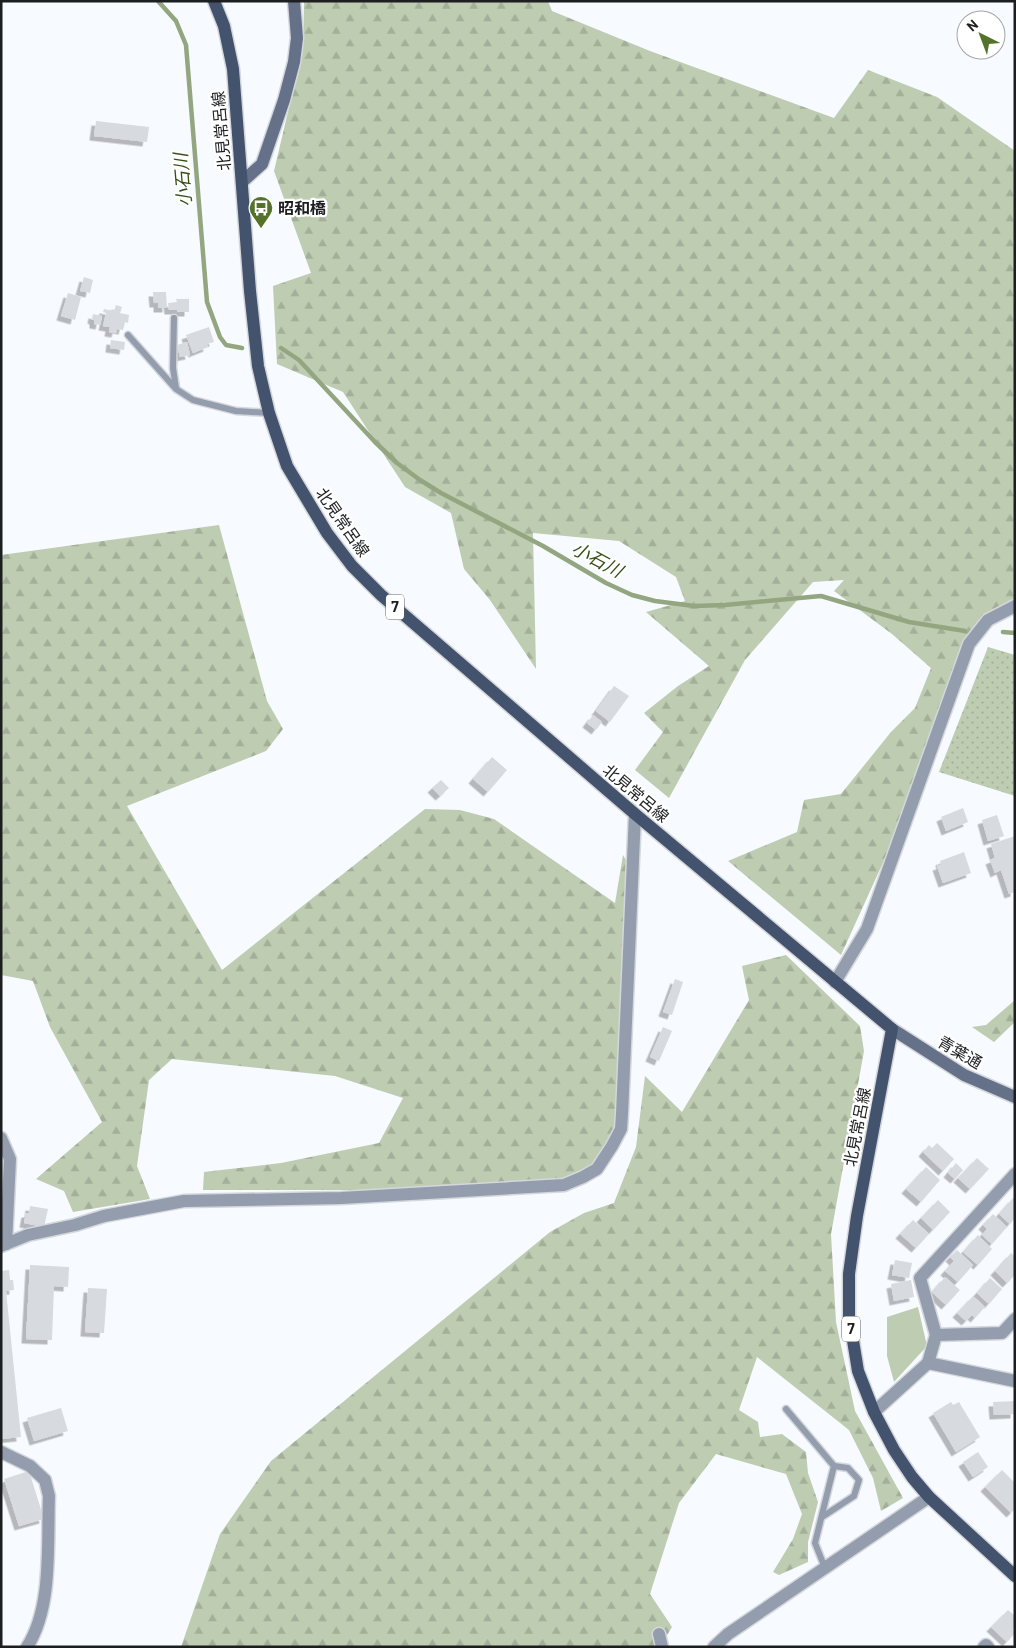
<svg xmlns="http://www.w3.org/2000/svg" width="1016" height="1648" font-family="Barlow,'Noto Sans JP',sans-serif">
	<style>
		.grass { fill: url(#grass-dots) }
		.forest { fill: url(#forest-firs) }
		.park { fill: #beccb2 }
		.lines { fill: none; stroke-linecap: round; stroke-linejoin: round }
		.stream { stroke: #93a680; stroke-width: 4.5 }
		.building { fill: #d7dadf; filter: url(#shadow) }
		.lane-casing { stroke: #d4d7db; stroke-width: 9 }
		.street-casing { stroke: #d4d7db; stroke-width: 15 }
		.secondary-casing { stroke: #d4d7db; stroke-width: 15 }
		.primary-casing { stroke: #d4d7db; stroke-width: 15 }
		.lane { stroke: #949dad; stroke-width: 6 }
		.street { stroke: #949dad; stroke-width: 12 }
		.secondary { stroke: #657188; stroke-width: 12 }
		.primary { stroke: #43526d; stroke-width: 12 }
		.labels { text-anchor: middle; stroke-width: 4.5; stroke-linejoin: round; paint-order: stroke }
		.shield { fill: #fff; stroke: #616263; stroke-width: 1 }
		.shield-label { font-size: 15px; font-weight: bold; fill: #1d1e20 }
		.street-label { font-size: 16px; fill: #1d1e20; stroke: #fff }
		.poi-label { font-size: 16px; font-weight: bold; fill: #1d1e20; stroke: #fff; text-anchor: start }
		.water-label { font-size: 18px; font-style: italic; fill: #364e15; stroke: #fff }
	</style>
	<defs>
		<pattern id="grass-dots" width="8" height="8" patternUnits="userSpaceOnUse" patternTransform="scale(1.25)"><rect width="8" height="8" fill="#beccb2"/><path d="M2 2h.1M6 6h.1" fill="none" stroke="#a3af99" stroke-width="1.8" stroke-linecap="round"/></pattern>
		<pattern id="forest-firs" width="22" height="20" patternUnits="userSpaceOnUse" patternTransform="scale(1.25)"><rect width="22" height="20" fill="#beccb2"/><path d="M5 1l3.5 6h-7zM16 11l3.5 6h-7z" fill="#a3af99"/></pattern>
		<filter id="shadow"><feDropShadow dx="-4.5" dy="4.5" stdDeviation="0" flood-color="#0004"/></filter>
	</defs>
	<rect width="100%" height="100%" fill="#f7faff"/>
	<!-- grass -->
	<path class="grass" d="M988,647l27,8v141l-76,-24z"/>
	<!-- forest -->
	<g class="forest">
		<path d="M304,1h244l4,10 98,40 184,67 34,-48 69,27 78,54v464l-18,-6 -31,27 -59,174 -66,145 -113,-94 69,-29 7,-32 37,-6 50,-62 24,-24 16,-40 -39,-34 -58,-43 10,-11 -31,2 -68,78 -76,138 -34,-28 28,-38 -19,-19 34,-27 31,-20 -63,-54 39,-11 -9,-24 -57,-36 -86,-8 3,136 -46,-69 -26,-31 -13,-56 -46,-26 -62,-95 -66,-28 -4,-78 38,-13 -37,-102 29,-123z"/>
		<path d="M219,525l48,176 16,28 -17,22 -139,55 95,164 203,-161 35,1 34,9 121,84 8,-48 7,12 -14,267 -19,30 -31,14 -164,12h-199l1,-18 77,-9 98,-20 24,-45 -68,-22 -163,-17 -23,21 -12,86 13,33 -77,13 -9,-21 -28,-12 66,-57 -52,-95 -17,-46 -32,-6v-420z"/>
		<path d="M786,955l74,71 4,25 -33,183 5,88 19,89 48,87 -22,13 -8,-33 -24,-48 -92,-73 -18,53 19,12 2,15 22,-3 24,18 2,21 10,29 -10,40v20l-29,13 -6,-3 20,-33 9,-25 -16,-40 -70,-20 -37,49 -29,91 22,33 -12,20h-479l39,-113 51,-73 279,-229 34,-19 30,-10 22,-56 9,-71 37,36 67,-112 -7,-34z"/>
		<path d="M1015,1000v22l-21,20 -22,-15 14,-2z"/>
	</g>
	<!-- park -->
	<path class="park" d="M918,1307l9,39 -33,36 -7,-26v-39z"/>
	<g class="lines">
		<!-- stream -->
		<g class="stream">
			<path d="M158,1l18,20 10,24 21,257 13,35 6,8 16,3"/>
			<path d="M281,348l18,12 76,82 22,21 23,17 21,13 102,53 63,37 26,12 23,6 39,5 31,-1 96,-9 88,26 56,9"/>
			<path d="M1003,632l12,1"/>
		</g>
	</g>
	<!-- building -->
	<g class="building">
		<path d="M96,121l53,6 -2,15 -53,-6z"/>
		<path d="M84,277l9,3 -3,13 -10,-2z"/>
		<path d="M153,292h13l1,16h-9v-5h-4z"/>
		<path d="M68,293l13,4 -6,23 -14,-4z"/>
		<path d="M176,299h13v13h-12v-2h-8l-1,-7 9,-1z"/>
		<path d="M116,305l6,2 -2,6 9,2 -1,8 -3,-1 -2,8 -6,-1 -1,4 -7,-1 1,-5 -7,-1 3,-13 -3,-1 1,-3 10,2z"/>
		<path d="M93,314l9,2 -2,9 -6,-1v-4l-2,-1z"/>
		<path d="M209,327l5,15 -7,2 1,3 -15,6 -7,-18z"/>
		<path d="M111,340l14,2 -1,8 -14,-2z"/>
		<path d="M187,342l3,13 -10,2 -3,-12z"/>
		<path d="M614,686l15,10 -19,26 -14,-11z"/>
		<path d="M593,715l9,7 -6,8 -9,-7z"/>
		<path d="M492,757l15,13 -19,22 -15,-13z"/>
		<path d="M441,780l8,8 -9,8 -8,-8z"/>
		<path d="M963,808l5,14 -22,9 -5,-14z"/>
		<path d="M997,815l7,21 -16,5 -6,-21z"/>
		<path d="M1015,836v56l-6,2 -8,-24 -6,3 -5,-13 5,-2 -4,-14z"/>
		<path d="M964,852l7,21 -28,10 -6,-17 4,-1 -1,-4z"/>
		<path d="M675,979l8,3 -11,33 -9,-3z"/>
		<path d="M663,1027l9,4 -13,30 -9,-4z"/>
		<path d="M937,1143l17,16 -11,12 -20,-19 6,-7 3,3z"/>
		<path d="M977,1158l12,11 -19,20 -12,-11z"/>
		<path d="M956,1163l7,7 -8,9 -7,-6z"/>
		<path d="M926,1167l14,13 -19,22 -15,-13z"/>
		<path d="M1013,1198l2,1v19l-5,6 -11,-10z"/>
		<path d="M938,1200l12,12 -17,18 -12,-12z"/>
		<path d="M30,1206l18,3 -4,18 -20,-4 2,-10h3z"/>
		<path d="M993,1214l14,13 -15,17 -10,-9 5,-6 -4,-4z"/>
		<path d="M913,1220l16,14 -13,14 -16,-14z"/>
		<path d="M978,1235l14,14 -14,16 -15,-13z"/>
		<path d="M957,1250l16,15 -15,17 -13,-11 9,-10 -4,-4z"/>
		<path d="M1011,1253l4,3v19l-8,8 -12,-12z"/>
		<path d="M895,1260l17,3 -3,15 -17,-3z"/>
		<path d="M30,1265l39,2 -1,20 -14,-1 -2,54 -26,-1z"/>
		<path d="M9,1270l1,10h3l1,10 -8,1 15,146 -20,2v-168z"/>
		<path d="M945,1277l15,13 -14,15 -14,-13z"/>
		<path d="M990,1278l12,11 -13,15 -12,-11z"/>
		<path d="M911,1280l3,17 -20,4 -3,-17z"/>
		<path d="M88,1288l19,1 -3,44 -19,-1z"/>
		<path d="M973,1296l12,11 -10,11 -3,-3 -6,6 -9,-8z"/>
		<path d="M1015,1401v13l-21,1 -1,-13z"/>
		<path d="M951,1402l2,3 6,-3 21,35 -24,15 -23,-39z"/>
		<path d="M61,1408l7,23 -34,10 -7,-23z"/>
		<path d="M978,1452l10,15 -15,10 -10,-15z"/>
		<path d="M1002,1470l13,13v26l-4,4 -26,-26z"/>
		<path d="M29,1471l15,48 -25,7 -15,-47z"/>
		<path d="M1008,1610l7,6v11l-2,3 2,3 -8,9 -16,-15z"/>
	</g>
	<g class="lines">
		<!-- lane casing -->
		<g class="lane-casing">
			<g id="lane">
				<path d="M174,318l-1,50 3,20"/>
				<path d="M128,335l48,54 17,11 43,11 33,2"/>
				<path d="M786,1409l48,57 -19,77 10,25"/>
				<path d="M822,1517l32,-21 5,-16 -11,-12 -14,-2"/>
			</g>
		</g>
		<!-- street casing -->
		<g class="street-casing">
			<g id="street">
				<path d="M835,982l32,-53 102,-285 19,-24 27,-14"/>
				<path d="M1,1138l9,21 -4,85"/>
				<path d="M1,1246l27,-11 47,-10 29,-9 80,-15 157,-3 223,-13 19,-8 14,-8 15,-23 9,-17 1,-15 13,-300"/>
				<path d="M936,1335l66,-2 13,-14"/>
				<path d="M928,1363l8,-28 -16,-57 95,-104"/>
				<path d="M874,1412l54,-49 87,18"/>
				<path d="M1,1452l29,14 15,14 4,16c-2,47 4,111 -22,151"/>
				<path d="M659,1634l3,13"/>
				<path d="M714,1647l14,-13 201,-137"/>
				<path d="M984,1647l2,-2 2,2"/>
			</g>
		</g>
		<!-- secondary casing -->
		<g class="secondary-casing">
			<g id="secondary">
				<path d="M242,182l20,-18 22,-64 10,-38 3,-24 -3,-37"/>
				<path d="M892,1029l72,46 51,22"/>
			</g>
		</g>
		<!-- primary casing -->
		<g class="primary-casing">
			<path id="primary" d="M214,1l10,25 9,43 17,222 8,75 11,47 18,53 40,67 25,33 29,29 254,219 257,215 -35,187 -8,58v42l9,55 16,41 20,38 18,27 17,20 86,79"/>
		</g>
		<!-- lane -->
		<use href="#lane" class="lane"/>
		<!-- street -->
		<use href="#street" class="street"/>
		<!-- secondary -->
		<use href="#secondary" class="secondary"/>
		<!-- primary -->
		<use href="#primary" class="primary"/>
	</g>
	<!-- icons -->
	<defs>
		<g id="bus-pin" transform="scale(1.25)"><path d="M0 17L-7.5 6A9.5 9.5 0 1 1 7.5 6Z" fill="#53732a" stroke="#fff"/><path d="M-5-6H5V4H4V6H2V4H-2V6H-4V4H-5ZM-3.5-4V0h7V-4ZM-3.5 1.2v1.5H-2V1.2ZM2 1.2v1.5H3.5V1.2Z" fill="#fff"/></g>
	</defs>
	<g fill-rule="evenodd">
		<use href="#bus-pin" x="261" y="208"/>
	</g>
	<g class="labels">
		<!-- shield labels -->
		<g class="shield">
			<rect x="386" y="594.5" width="18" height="25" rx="4"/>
			<rect x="842" y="1316.5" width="18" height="25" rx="4"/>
		</g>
		<g class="shield-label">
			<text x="395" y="612">7</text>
			<text x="851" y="1334">7</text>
		</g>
		<!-- street labels -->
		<g class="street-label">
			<text transform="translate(221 131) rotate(-95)" y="6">北見常呂線</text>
			<text transform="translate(343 522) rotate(55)" y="6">北見常呂線</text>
			<text transform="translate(636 793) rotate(40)" y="6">北見常呂線</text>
			<text transform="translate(960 1052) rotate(30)" y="6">青葉通</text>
			<text transform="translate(857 1127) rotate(-79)" y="6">北見常呂線</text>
		</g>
		<!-- poi labels -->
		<g class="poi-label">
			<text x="278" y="214">昭和橋</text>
		</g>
		<!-- water labels -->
		<g class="water-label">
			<text transform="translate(183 180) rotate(-95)" y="6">小石川</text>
			<text transform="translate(597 560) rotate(28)" y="6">小石川</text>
		</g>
	</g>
	<!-- border -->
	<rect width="1016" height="1648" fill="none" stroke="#1d1e20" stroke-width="5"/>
	<!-- north arrow -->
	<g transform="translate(981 35) rotate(318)"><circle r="24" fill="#ffffff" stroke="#a5a5a6"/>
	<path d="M0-4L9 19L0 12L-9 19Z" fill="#53732a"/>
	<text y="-8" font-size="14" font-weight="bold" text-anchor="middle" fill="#1d1e20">N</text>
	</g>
</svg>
